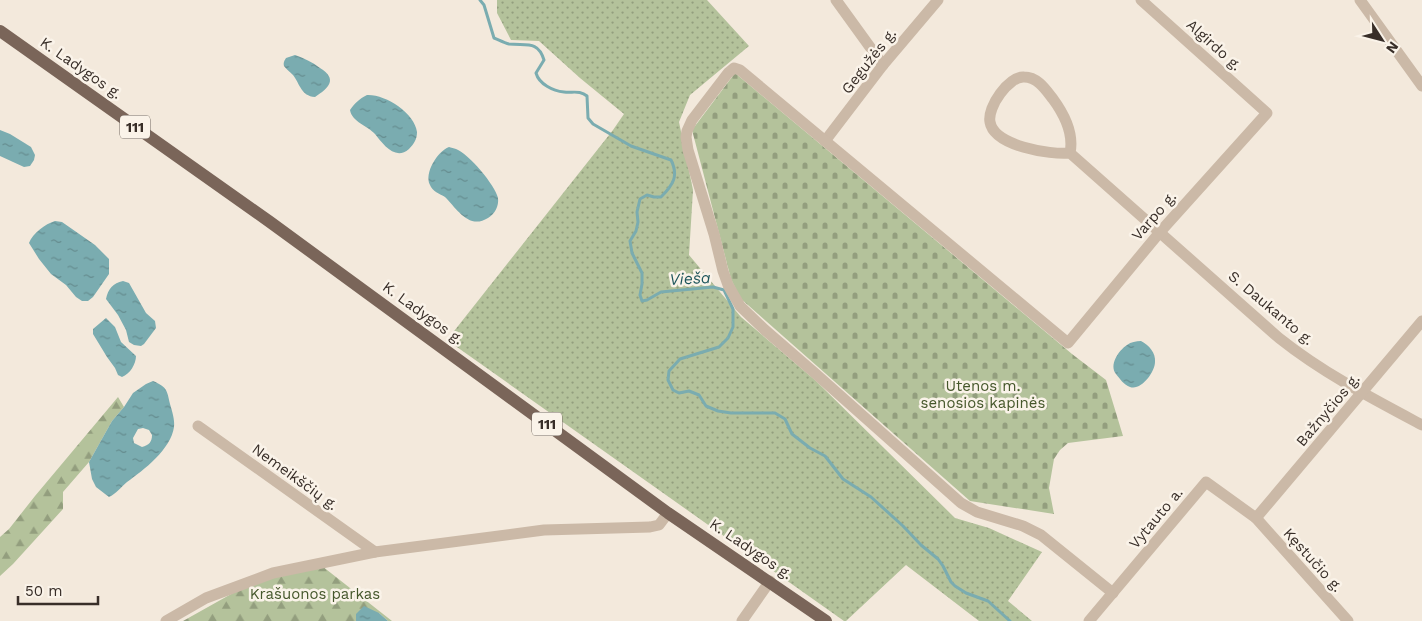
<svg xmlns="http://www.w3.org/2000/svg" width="1422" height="621" font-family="'Work Sans',sans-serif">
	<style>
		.grass { fill: url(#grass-dots) }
		.forest { fill: url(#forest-firs) }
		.cemetery { fill: url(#cemetery-stones) }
		.water { fill: url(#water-ripples); fill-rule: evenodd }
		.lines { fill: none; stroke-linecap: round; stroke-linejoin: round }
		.stream { stroke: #7aacb0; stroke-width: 3 }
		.minor { stroke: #cbb9a7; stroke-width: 11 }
		.major { stroke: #7a6559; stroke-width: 12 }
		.labels { text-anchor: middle; stroke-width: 5; stroke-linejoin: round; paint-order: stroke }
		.shield { fill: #faf3e9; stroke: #726962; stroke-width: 1 }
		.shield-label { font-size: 14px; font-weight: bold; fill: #382e28 }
		.street-label { font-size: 15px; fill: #382e28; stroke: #faf3e9 }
		.park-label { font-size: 15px; fill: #45572b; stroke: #faf3e9 }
		.water-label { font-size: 16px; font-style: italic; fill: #1c545a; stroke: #faf3e9 }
	</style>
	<defs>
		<pattern id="grass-dots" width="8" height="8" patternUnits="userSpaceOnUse" patternTransform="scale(1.25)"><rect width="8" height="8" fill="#b4c29b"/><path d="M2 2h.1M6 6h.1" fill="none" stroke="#939e7e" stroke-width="1.8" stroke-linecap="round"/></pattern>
		<pattern id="forest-firs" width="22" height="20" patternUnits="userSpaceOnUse" patternTransform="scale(1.25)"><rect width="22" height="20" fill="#b4c29b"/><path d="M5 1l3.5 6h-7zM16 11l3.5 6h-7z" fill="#939e7e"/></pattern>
		<pattern id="cemetery-stones" width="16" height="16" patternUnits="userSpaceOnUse" patternTransform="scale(1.25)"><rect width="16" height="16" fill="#b4c29b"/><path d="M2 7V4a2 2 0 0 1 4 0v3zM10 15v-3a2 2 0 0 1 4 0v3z" fill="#939e7e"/></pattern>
		<pattern id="water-ripples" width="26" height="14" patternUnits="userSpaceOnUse" patternTransform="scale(1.25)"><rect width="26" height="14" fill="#7aacb0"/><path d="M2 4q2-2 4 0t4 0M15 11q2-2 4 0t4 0" fill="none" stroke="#658c8f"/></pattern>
	</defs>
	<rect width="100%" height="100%" fill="#f3e9dc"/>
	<!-- grass -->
	<path class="grass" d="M497,0h210l42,46 -59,49 -11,27 14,68 -4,65 52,62 74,63 140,138 34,10 53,24 -34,49 24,20h-53l-73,-56 -60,56h-2l-397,-281 166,-210 11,-16 -44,-36 -41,-37 -28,-1 -14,-27z"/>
	<!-- forest -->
	<g class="forest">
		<path d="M118,397l6,10 -12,14 -23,41 -26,30v17l-50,55 -13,12v-39l9,-8 26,-33z"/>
		<path d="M322,566l70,55h-4l-9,-8 -23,1v7h-173l50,-28 45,-17z"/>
	</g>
	<!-- cemetery -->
	<path class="cemetery" d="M735,73l337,281 34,26 17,56 -55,7 -8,7 -6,9 -5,29 5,26 -84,-13 -230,-203 -9,-19 -39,-149z"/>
	<!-- water -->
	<g class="water">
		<path d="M295,55c9,3 17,7 25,13 18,11 9,20 -5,29 -14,-1 -15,-13 -22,-22 -3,-3 -7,-6 -9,-9 -1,-4 1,-6 2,-8z"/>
		<path d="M367,95c18,-1 48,18 50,37 0,7 -3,12 -8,17 -14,12 -26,-5 -34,-15 -7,-8 -23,-12 -25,-24 5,-7 9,-11 17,-15z"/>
		<path d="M0,130l10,4 21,13 4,8 -1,5 -4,6 -6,1 -24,-11z"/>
		<path d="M449,147c2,1 5,1 7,2 13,5 39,36 42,49 1,8 -3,16 -10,20 -19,12 -31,-9 -43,-21 -5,-3 -13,-6 -15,-12 -6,-12 7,-33 19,-38z"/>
		<path d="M55,221l7,1 33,23 14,14v15l-16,23 -5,4h-6l-6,-4 -10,-12 -15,-11 -12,-15 -10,-16c4,-10 16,-19 26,-22z"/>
		<path d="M123,281l6,2 17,30 9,8 1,7 -12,16 -3,2 -7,-1 -5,-3 -3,-12 -8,-15 -12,-16c2,-10 7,-16 17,-18z"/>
		<path d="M106,318l9,9 6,15 15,14c0,8 -6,18 -14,21l-4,-2 -3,-7 -8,-11 -14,-23v-5z"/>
		<path d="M1141,341c8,4 15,12 14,21 0,10 -14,29 -25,25 -6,-2 -10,-8 -14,-13 -7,-9 2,-23 11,-29 4,-3 9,-4 14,-4z"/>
		<path d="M153,381c14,6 14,9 17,23 2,7 5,16 4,23 -3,22 -30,43 -47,55 -6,5 -11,12 -18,15l-13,-10 -4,-8 -3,-17 23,-41 12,-14 9,-14 13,-9zM143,428l6,2 3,5c0,7 -3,10 -10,12l-8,-4 -1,-5 5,-9z"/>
		<path d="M364,606l15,7 9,8h-32v-7z"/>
	</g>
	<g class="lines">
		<!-- stream -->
		<path class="stream" d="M480,0l4,5 10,33c5,2 10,5 15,6 17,2 29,-4 35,16l-8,13c3,11 17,18 28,19 9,1 16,-2 23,4l1,22 5,6 38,22 40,14c8,16 2,25 -10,37h-7l-7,-2 -7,4 -3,13 1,10 -2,9 -6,10 2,12 10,20v11l-2,11 2,6 5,-1 14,-8 52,-5 11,3 9,19v18l-5,11 -9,9 -39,12 -11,12 -1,9 5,10 6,3 10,-2 10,4 7,11 12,5 13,2h44l10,6 7,15 18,14 15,8 18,23 28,18 32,29 18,19 17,14 5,7 8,16 4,4 11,7 22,8 22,20"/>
		<!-- minor -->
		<g class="minor">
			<path d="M836,0l47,65"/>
			<path d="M1360,0l62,86"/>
			<path d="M825,141l58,-76 55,-65"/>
			<path d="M1070,153c-20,2 -76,-7 -80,-31 -3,-15 19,-46 34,-45 14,0 22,13 29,22 11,15 21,35 17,54l209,185c44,35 94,61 143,87"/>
			<path d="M198,426l177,126"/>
			<path d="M1256,518l166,-197"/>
			<path d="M1113,593l-72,-58 -18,-9 -46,-14 -16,-9 -145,-129 -51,-44 -25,-24 -12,-21 -5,-14 -9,-37 -26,-84 -2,-13 1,-6 5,-11 36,-47 6,-5 6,2 328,273 92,-111 107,-119 -126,-113"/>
			<path d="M166,621l40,-23 67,-25 102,-21 169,-22 106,-3 9,-2 9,-12"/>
			<path d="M742,621l28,-40"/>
			<path d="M1089,621l117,-139 50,36 92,103"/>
		</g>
		<!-- major -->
		<path class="major" d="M0,31l270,191 398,291 158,108"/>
	</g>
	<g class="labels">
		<!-- shield labels -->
		<g class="shield">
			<rect x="120" y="115.5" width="30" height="23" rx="4"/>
			<rect x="532" y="412.5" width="30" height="23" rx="4"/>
		</g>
		<g class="shield-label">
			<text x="135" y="132">111</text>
			<text x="547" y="429">111</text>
		</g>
		<!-- street labels -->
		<g class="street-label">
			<text transform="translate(1214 45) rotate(42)" y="5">Algirdo g.</text>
			<text transform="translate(869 61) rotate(-52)" y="5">Gegužės g.</text>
			<text transform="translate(81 68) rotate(35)" y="5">K. Ladygos g.</text>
			<text transform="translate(1154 216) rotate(-49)" y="5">Varpo g.</text>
			<text transform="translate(1271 308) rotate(40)" y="5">S. Daukanto g.</text>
			<text transform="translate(423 313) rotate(36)" y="5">K. Ladygos g.</text>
			<text transform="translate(1328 410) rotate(-50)" y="5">Bažnyčios g.</text>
			<text transform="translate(295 477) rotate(36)" y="5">Nemeikščių g.</text>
			<text transform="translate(1156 518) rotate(-50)" y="5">Vytauto a.</text>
			<text transform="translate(751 549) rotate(34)" y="5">K. Ladygos g.</text>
			<text transform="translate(1313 560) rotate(48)" y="5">Kęstučio g.</text>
		</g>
		<!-- park labels -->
		<g class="park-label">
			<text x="983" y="391">Utenos m.<tspan x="983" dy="17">senosios kapinės</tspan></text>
			<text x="315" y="599">Krašuonos parkas</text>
		</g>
		<!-- water labels -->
		<g class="water-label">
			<text transform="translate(690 278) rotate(-3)" y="6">Vieša</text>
		</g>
	</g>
	<!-- north arrow -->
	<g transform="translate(1382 40) rotate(126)" stroke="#faf3e9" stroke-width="4" paint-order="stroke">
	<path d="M0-4L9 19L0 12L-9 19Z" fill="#382e28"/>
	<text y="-8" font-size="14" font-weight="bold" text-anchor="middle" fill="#382e28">N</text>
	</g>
	<!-- scale -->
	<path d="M18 596v8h80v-8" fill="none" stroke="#382e28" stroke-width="2.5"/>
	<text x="25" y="596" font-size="15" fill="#382e28" stroke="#faf3e9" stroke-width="4" paint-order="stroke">50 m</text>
</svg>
